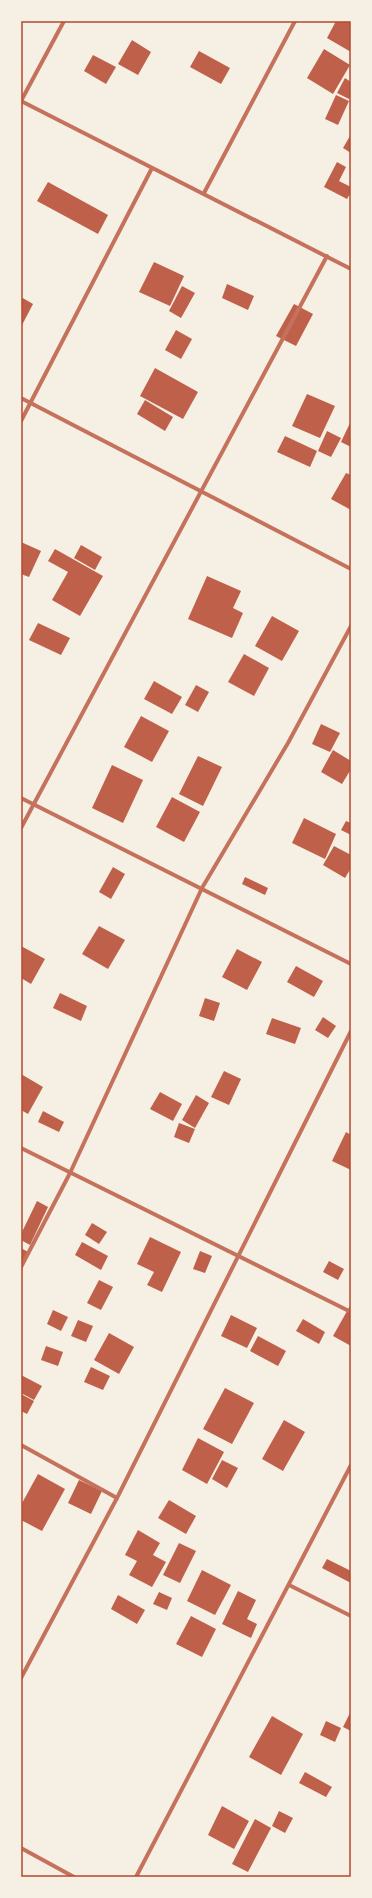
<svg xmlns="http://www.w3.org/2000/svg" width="372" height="1898" font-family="'Playfair Display',serif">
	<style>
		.building { fill: #bf614a }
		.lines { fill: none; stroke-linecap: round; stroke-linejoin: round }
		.minor { stroke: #c5725c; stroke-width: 4 }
		.neatline { fill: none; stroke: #b5482f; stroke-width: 1.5 }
	</style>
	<rect width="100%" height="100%" fill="#f6efe4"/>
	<!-- building -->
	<g class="building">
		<path d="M336,21h11l4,2v29l-24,-14z"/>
		<path d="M132,40l19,12 -13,23 -20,-11z"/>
		<path d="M324,49l26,16 -17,29 -26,-16z"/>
		<path d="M199,51l31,17 -9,16 -31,-17z"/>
		<path d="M93,55l23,12 -10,17 -22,-13z"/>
		<path d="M345,78l6,4v13l-2,4 -12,-6z"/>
		<path d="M336,95l13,6 -11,24 -13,-6z"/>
		<path d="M350,136l1,1v16l-8,-5z"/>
		<path d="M337,162l9,5 -7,14 12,6v5l-4,7 -23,-12z"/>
		<path d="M48,182l60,33 -10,19 -61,-33z"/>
		<path d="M154,262l30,14 -14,30 -31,-14z"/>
		<path d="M227,284l27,12 -6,14 -26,-12z"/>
		<path d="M182,286l13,7 -14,25 -12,-7z"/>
		<path d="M21,297l12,7 -12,23z"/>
		<path d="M294,304l19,10 -17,32 -20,-10z"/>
		<path d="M176,330l16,9 -11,20 -16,-9z"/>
		<path d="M155,368l43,24 -15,27 -43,-23z"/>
		<path d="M307,394l28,12 -15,32 -28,-12z"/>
		<path d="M145,400l28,17 -8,14 -28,-17z"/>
		<path d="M350,423h1v24l-10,-5z"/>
		<path d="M327,431l14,7 -10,19 -13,-6z"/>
		<path d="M285,436l32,15 -7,16 -33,-15z"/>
		<path d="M346,473l5,2v35l-20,-11z"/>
		<path d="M21,542l20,9 -12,26 -8,-3z"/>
		<path d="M81,545l21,12 -7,13 -21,-12z"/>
		<path d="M55,549l48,27 -23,40 -28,-16 16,-28 -20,-11z"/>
		<path d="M207,576l34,15 -8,17 10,5 -11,25 -44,-19z"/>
		<path d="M272,616l27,15 -17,30 -27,-15z"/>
		<path d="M38,623l32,15 -9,17 -32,-15z"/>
		<path d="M244,654l25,14 -15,28 -26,-14z"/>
		<path d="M154,681l28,16 -10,17 -28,-15z"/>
		<path d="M196,685l13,7 -11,20 -13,-7z"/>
		<path d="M141,716l28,15 -17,31 -28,-15z"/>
		<path d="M321,724l19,9 -10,19 -18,-8z"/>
		<path d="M333,750l18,11v8l-9,15 -21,-12z"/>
		<path d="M198,756l24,11 -19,39 -24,-12z"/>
		<path d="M112,765l31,15 -20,43 -31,-15z"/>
		<path d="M172,797l28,15 -16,30 -28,-15z"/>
		<path d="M304,818l32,16 -11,25 -33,-16z"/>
		<path d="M346,821l5,2v12l-10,-5z"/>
		<path d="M334,846l17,9v13l-6,10 -22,-13z"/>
		<path d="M113,867l12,7 -14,25 -12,-7z"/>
		<path d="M245,877l23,11 -3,7 -23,-11z"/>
		<path d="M99,926l26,14 -17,29 -26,-15z"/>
		<path d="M21,946l24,13 -14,25 -10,-6z"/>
		<path d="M237,949l25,13 -15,28 -25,-13z"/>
		<path d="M296,966l27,15 -9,16 -27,-15z"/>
		<path d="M60,993l27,13 -6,15 -28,-13z"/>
		<path d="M205,998l15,5 -6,18 -15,-5z"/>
		<path d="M323,1017l13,9 -8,12 -13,-8z"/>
		<path d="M272,1018l29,10 -6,16 -29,-10z"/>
		<path d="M224,1071l17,8 -12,26 -18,-8z"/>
		<path d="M21,1074l22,13 -15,27 -7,-4z"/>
		<path d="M160,1092l22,12 -9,17 -23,-12z"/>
		<path d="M196,1095l13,8 -14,25 -13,-8z"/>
		<path d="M43,1111l21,11 -5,10 -21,-10z"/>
		<path d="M179,1123l16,6 -6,14 -15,-6z"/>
		<path d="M346,1132l5,3v35l-19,-9z"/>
		<path d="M37,1201l11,6 -18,38 -9,-5v-6z"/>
		<path d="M92,1223l15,9 -8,12 -14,-9z"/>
		<path d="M150,1237l31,15 -19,40 -15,-7 7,-13 -17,-8z"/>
		<path d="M82,1242l26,14 -7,14 -26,-15z"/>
		<path d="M21,1248l7,4 -7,12z"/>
		<path d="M200,1251l12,5 -7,17 -12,-4z"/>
		<path d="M329,1261l15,8 -6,11 -15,-8z"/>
		<path d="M99,1280l14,7 -12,23 -14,-7z"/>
		<path d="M351,1304v42l-18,-10z"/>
		<path d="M53,1310l15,7 -7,14 -14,-7z"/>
		<path d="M231,1315l26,13 -10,20 -26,-12z"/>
		<path d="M303,1319l22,13 -6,12 -23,-13z"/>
		<path d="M78,1320l15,6 -7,16 -15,-6z"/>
		<path d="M109,1333l25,14 -15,27 -25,-14z"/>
		<path d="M258,1336l28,15 -8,15 -28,-15z"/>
		<path d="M46,1346l17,6 -5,14 -17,-6z"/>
		<path d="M91,1367l19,9 -7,14 -19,-8z"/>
		<path d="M21,1375l21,11 -8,14 -13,-7z"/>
		<path d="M225,1388l29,15 -22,41 -29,-15z"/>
		<path d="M21,1394l13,7 -7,13 -6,-3z"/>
		<path d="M284,1420l21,12 -22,39 -21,-12z"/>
		<path d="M198,1438l26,14 -17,32 -25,-14z"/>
		<path d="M222,1460l16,8 -11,20 -15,-9z"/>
		<path d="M38,1474l27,15 -23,42 -21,-11v-15z"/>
		<path d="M79,1480l23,11 -11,23 -23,-11z"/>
		<path d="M169,1500l27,16 -10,18 -28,-16z"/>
		<path d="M138,1530l22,13 -7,12 13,7 -14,25 -23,-12 8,-14 -12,-6z"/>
		<path d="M179,1543l17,8 -16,32 -17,-8z"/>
		<path d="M327,1559l24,12v12l-29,-15z"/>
		<path d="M202,1570l29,15 -16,30 -28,-14z"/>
		<path d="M238,1591l18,9 -9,19 10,5 -6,14 -29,-14z"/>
		<path d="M159,1592l13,6 -5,12 -14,-6z"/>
		<path d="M118,1595l27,15 -8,14 -26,-15z"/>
		<path d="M191,1616l25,13 -14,28 -26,-13z"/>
		<path d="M350,1713l1,1v17l-8,-4z"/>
		<path d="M272,1716l31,18 -22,41 -32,-18z"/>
		<path d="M326,1721l15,7 -6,14 -15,-7z"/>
		<path d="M305,1772l27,15 -6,10 -27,-14z"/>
		<path d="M222,1806l27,15 -15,28 -26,-14z"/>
		<path d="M279,1811l14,7 -8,15 -13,-7z"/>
		<path d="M255,1819l16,9 -23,44 -16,-8z"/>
	</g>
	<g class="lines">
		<!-- minor -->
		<g class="minor">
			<path d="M21,101l330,168"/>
			<path d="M21,101l43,-80"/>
			<path d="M204,193l91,-172"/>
			<path d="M21,398l330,171"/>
			<path d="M21,421l131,-253"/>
			<path d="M21,798l330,166"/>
			<path d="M21,828l306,-572"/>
			<path d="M21,1148l330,164"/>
			<path d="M21,1267l49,-94 132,-285 86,-145 63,-117"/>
			<path d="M21,1445l96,53"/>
			<path d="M289,1585l62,31"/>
			<path d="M21,1678l96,-180 234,-467"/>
			<path d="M21,1848l53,29"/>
			<path d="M136,1877l215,-412"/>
		</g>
	</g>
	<!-- border -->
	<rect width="372" height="1898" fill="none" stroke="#f6efe4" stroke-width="44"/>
	<rect x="22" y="22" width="328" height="1854" class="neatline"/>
</svg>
